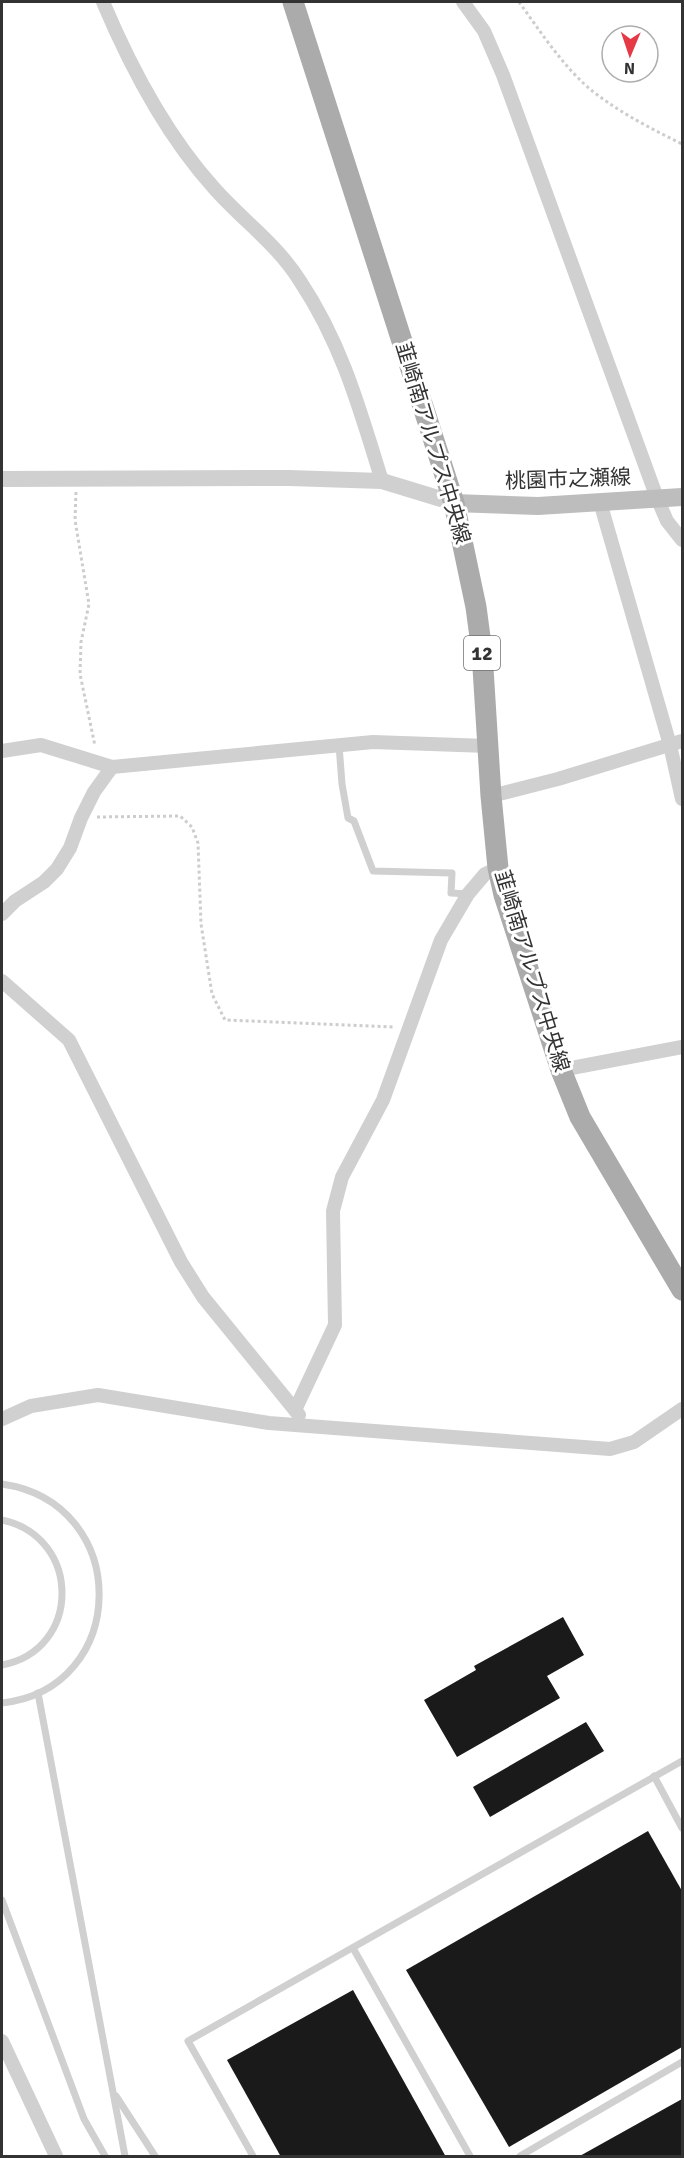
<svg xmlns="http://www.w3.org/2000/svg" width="684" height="2158" font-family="Signika,'Noto Sans JP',sans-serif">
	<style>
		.building { fill: #1a1a1a }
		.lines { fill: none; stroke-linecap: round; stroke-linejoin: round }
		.path { stroke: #cdcdcd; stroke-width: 3; stroke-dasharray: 3 3; stroke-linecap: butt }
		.service { stroke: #d0d0d0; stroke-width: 7 }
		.minor { stroke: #d0d0d0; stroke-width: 14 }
		.tertiary { stroke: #d0d0d0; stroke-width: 16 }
		.secondary { stroke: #bdbdbd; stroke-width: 18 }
		.primary { stroke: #ababab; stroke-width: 21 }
		.labels { text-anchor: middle; stroke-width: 6; stroke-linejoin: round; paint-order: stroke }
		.shield { fill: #fff; stroke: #707070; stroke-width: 1.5 }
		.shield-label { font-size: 20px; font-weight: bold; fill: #333 }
		.street-label { font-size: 21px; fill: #333; stroke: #fff }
	</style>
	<rect width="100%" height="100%" fill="#fff"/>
	<!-- building -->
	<g class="building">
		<path d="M563,1617l21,38 -37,21 13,22 -103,59 -33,-57 52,-30 -2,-4z"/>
		<path d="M586,1722l18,29 -114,66 -17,-30z"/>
		<path d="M648,1831l34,60v156l-173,100 -103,-177z"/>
		<path d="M353,1990l93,167h-165l-54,-97z"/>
		<path d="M682,2099v58h-104z"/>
	</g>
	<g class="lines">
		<!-- path -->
		<g class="path">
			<path d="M519,2c21,29 47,69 76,91 27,21 57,36 87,51"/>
			<path d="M76,492l-1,28 14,84 -8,38 -1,32 15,72"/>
			<path d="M97,817l83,-1 12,11 6,16 3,81 11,70 13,26 170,7"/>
		</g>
		<!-- service -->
		<g class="service">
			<path d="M339,745l3,39 6,34 6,3 19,50 79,2 -1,20 17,1"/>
			<path d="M2,1484c131,19 128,205 0,219"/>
			<path d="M2,1520c80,17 80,130 0,145"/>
			<path d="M38,1693l87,463"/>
			<path d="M654,1776l28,52"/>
			<path d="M2,1900l82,219 21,37"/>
			<path d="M353,1948l117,208"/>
			<path d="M116,2096l39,60"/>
			<path d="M253,2156l-65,-115 494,-280"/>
			<path d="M520,2156l162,-94"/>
		</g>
		<!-- minor -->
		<g class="minor">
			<path d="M103,2c27,64 64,134 111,186 28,32 63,56 86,93 42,63 60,129 82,200"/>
			<path d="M463,2l21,29 19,44 154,423 10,23 15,19"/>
			<path d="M600,502l70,243 12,54"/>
			<path d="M2,751l39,-6 71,22 261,-25 115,4"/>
			<path d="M491,796l67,-17 124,-38"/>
			<path d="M2,914l13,-13 29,-19 13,-13 13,-21 11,-30 13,-26 18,-25"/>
			<path d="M2,981l67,59 112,222 22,35 96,118"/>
			<path d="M561,1070l121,-23"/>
			<path d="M295,1410l40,-85 -2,-114 9,-34 41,-77 58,-160 27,-46 17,-20 13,-6"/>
			<path d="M2,1419l29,-13 67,-11 171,28 341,26 24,-7 48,-33"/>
			<path d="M2,2041l54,115"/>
		</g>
		<!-- tertiary -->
		<path class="tertiary" d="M2,479l287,-1 93,3 72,22"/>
		<!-- secondary -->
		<path class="secondary" d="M454,503l84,3 144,-9"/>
		<!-- primary -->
		<path class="primary" d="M293,2l161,501 22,104 6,45 9,144 7,72 6,27 57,175 19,47 102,173"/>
	</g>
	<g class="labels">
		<!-- shield labels -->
		<rect class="shield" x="464" y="636" width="36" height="34" rx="4.5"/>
		<g class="shield-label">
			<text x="482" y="660">12</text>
		</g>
		<!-- street labels -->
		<g class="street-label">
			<text transform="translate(433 443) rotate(73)" y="7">韮崎南アルプス中央線</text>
			<text transform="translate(568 479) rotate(-2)" y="7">桃園市之瀬線</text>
			<text transform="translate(532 971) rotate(73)" y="7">韮崎南アルプス中央線</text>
		</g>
	</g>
	<!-- border -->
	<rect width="684" height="2158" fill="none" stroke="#333333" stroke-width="6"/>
	<!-- north arrow -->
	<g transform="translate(630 54) rotate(182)"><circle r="28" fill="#ffffff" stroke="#adadad" stroke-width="1.5"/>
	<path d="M0-4.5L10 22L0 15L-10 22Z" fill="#e63946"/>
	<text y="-9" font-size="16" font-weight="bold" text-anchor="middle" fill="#333333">N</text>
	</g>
</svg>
